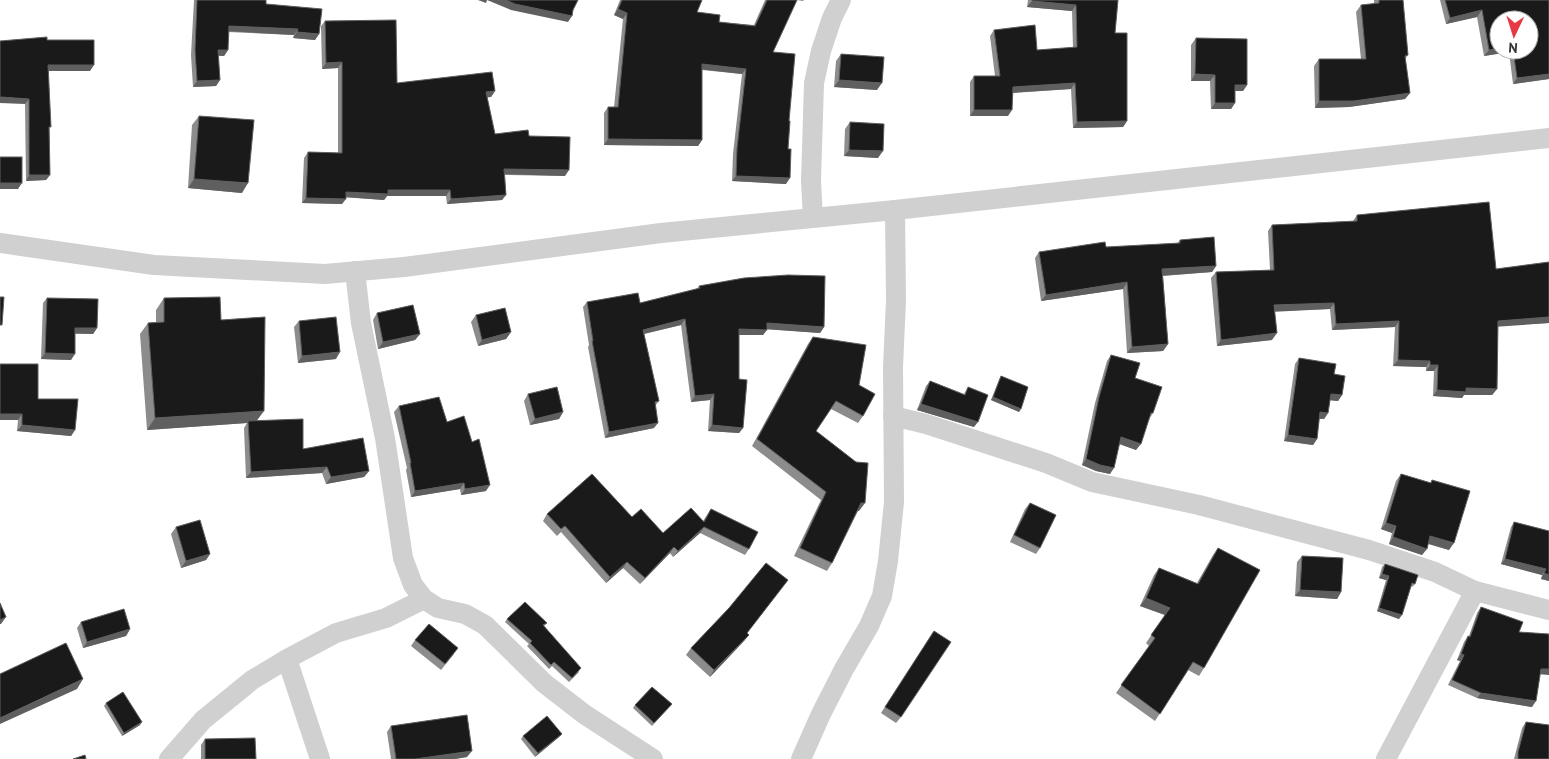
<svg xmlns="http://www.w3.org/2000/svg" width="1549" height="759" font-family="'PT Sans',sans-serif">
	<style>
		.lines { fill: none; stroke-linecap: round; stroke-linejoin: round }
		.minor { stroke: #d0d0d0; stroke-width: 20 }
		.wall { fill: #8c8c8c; fill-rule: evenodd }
		.shaded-wall { fill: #5f5f5f }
		.building { fill: #1a1a1a; stroke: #5f5f5f }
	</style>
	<rect width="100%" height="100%" fill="#fff"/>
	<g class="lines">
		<!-- minor -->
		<g class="minor">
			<path d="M813,218l-2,-37 3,-98 7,-32 11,-33 9,-18"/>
			<path d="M0,243l154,22 171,9 79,-7 257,-34 234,-23 654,-72"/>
			<path d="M355,271l6,52 24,115 18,120 10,27 11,14 14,9 27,6 20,11 59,58 40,31 69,45"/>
			<path d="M893,416l33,8 120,39 46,19 107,23 170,45 66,22 40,19 74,19"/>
			<path d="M287,659l33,100"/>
			<path d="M169,759l34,-39 49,-40 35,-21 49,-26 50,-15 38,-19"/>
			<path d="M801,759l20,-45 23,-45 25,-43 13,-30 6,-35 6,-59 -1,-135 3,-67 -1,-90"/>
			<path d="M1386,759l89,-168"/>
		</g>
	</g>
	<!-- wall -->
	<g class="wall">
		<path d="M194,0h72v4l53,30 -4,6 -22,-2 1,-3 -66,-3v18l-4,6h-6l2,24 -4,6 -23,1 -2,-32z"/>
		<path d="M620,0h82l-5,12 22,10 35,3 11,-25h39l-1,1 -6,-1 -24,52 16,69 -3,63 -54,-3 1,-27 9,-80 -40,-4v70l-4,6 -94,-1v-32l4,-6h6l9,-88 -9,-4z"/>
		<path d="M1028,0h90l-3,33 12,88 -4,6 -50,1 -2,-39 -58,4 -5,23h-38v-34l4,-6h21l-5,-40 4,-6 43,20 36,-2 -1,-37 -45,-4z"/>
		<path d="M1374,0h29l5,55 -3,4 5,34 -5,6 -56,8 -34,1 -1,-42 5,-7h42l-5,-47 5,-7 13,-1z"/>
		<path d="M1440,0h109v79l-36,5 -4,-32 -25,4 -7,-39 -31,7zM1529,20v30h-30z"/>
		<path d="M325,21l72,62 98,8 -4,6h-4l8,37 34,2 36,40 -60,-1 1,20 -4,5 -55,4 -1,-8h-59l-3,4 -38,-3 -4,7 -40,-1 2,-45 4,-6 30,1v-85l-16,1 -1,-43z"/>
		<path d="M1196,38l51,47 -4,6h-8v12l-4,6h-20l-1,-28h-19v-36z"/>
		<path d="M47,40l43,31h-41l1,104 -4,5 -20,1 -1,-77z"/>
		<path d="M841,54l36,36 -43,-3 2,-26z"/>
		<path d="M199,116l43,77 -54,-5 4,-63z"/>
		<path d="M850,122l28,36 -34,-2 1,-27z"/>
		<path d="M1357,215l139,54 53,-7v61l-51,3 -1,63 -5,6h-28l-2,3 -29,-2 1,-25h-8v-4l-33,-1 2,-39 -63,3 -2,-21 -55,2 -3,29 -55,6 -6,-68 5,-6 54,-2 -2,-39 4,-6 81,-4z"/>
		<path d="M1180,240l36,26 -4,6 -49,4 5,68 -5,7 -36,2 -4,-64 -82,12 -6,-43 4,-6 138,-8z"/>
		<path d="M699,286l125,41 -4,6 -53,-4 -4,6h-24v44l4,49 -4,5 -31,-2 2,-31 -19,2 -10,-77 -37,9 15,67 -4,5 -1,22 -49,10 -17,-91 1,-2 -6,-38 4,-5 53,1 57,-14z"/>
		<path d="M47,298l50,30 -4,6h-18l-4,26 -30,-1 2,-56z"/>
		<path d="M164,298l57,22 36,101 46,28 66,22 -5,6 -38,7 -4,-11 -76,5 -2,-50 3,-5 -100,7 -7,-96 8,-11 8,-1v-12z"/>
		<path d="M377,313l43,21 -5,6 -37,9 -5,-29z"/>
		<path d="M476,315l35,17 -5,7 -28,7 -7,-24z"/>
		<path d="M299,321l37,38 -38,4 -4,-36z"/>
		<path d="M813,337l46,48 4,31 -5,7 -27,-14 -15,22 43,80h-1l-26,52 -5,8 -33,-15 27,-56 -69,-54 56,-102z"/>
		<path d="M1111,355l24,23 18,35 -4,6 -13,31 -17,-6 -9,30 -14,-3 -14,-6 13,-62 12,-42z"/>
		<path d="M1299,358l35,16 8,21 -4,6 -8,-1 -2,13 -4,6h-5l-2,20 -4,6 -29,-4 11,-77z"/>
		<path d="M1001,376l18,36 -28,-12 8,-20z"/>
		<path d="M930,381l34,13 4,-7 6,40 -57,-17 9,-24z"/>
		<path d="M528,394l35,18 -4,7 -29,6 -6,-24z"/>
		<path d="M38,399l37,31 -4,6 -54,-5 1,-11h-18z"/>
		<path d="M399,406l48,16 39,69 -25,4 -1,-6 -49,8 -5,-27 1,-2 -13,-56z"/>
		<path d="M1401,474l29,9 2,-3 17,70 -21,-6 -6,11 -33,-11 3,-11 -11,-4 15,-48z"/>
		<path d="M1030,503l10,45 -4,6 -26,-12 15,-33z"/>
		<path d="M711,509l38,40 -4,6 -45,-22 -27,24 -3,-4 -30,31 -17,-16 -17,15 -45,-51 -4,4 -14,-15 4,-7 85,3 31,16 40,-12z"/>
		<path d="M1514,522l35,9v50l-8,-2 1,-4 -41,-11 10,-37z"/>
		<path d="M176,527l34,27 -4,6 -25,8 -10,-34z"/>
		<path d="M1218,548l-14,120 -5,8 -11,-6 -33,51 -39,-28 33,-47 -3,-3 19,-28 -25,-9 14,-31 5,-7 38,15 16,-28z"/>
		<path d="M1302,556l39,36 -4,7 -42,-3 2,-34z"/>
		<path d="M1385,564l30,20 -3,3 -1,-1 -12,33 -22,-8 9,-31 -7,-2 3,-11z"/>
		<path d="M788,580l-41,53 2,2 -5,6 -34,36 -24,-22 5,-7z"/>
		<path d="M1481,607l38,25 21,42 -8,33 -55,-9 -29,-13 12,-24 -3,-1 7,-18 4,-6h1l8,-23z"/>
		<path d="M507,619l40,4 -3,3 35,46 -10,10 -17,-16 -3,3 -22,-23 2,-2 -24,-22z"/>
		<path d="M81,622l49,7 -4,7 -43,12 -6,-20z"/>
		<path d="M934,631l-33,86 -5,6 -15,-10z"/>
		<path d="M415,640l39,14 -13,16 -30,-24z"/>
		<path d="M106,703l34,22 -18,11 -18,-30z"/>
		<path d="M672,704l-20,22 -19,-18 2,-3z"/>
		<path d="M1526,722l23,37h-35l8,-31z"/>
		<path d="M391,726l76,31 -12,2h-64l-4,-27z"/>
		<path d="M523,736l36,1 -24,20 -14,-18z"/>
		<path d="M205,739l51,20h-55v-14z"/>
	</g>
	<!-- shaded-wall -->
	<g class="shaded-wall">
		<path d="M478,0h28l66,16 -4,6 -57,-12 -24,-10 -1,3z"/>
		<path d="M1032,1l44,4 -4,6 -45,-4z"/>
		<path d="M618,9l9,4 -4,6 -9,-4z"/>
		<path d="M1482,10l-5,7 -31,7 4,-6z"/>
		<path d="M229,26l69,3 -4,6 -69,-4z"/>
		<path d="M297,32l22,2 -4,6 -22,-2z"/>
		<path d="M1499,48v2h11l-1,2 -25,4 5,-6z"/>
		<path d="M218,50h10l-4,6 -10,-1z"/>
		<path d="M342,62l-4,6 -16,1 4,-6z"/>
		<path d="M702,64l44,5 -4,5 -44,-5z"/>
		<path d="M48,65h46l-4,6h-46z"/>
		<path d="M1195,74l20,1 -5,6h-19z"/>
		<path d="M1549,74v5l-36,5 4,-6z"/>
		<path d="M220,80l-4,6 -23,1 4,-6z"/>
		<path d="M839,80l43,3 -5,7 -43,-3z"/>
		<path d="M1075,83l-4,6 -62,4 4,-6z"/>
		<path d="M1235,85h12l-4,6h-13z"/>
		<path d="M495,91l-4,6 -9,1 4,-6z"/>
		<path d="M1410,93l-5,6 -56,8 -34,1 4,-7z"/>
		<path d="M0,97l29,2 -4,5 -25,-1z"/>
		<path d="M1215,103h20l-4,6h-20z"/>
		<path d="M974,110h38l-4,6h-38z"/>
		<path d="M1127,121l-4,6 -50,1 4,-6z"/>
		<path d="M608,139l94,1 -4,6 -94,-1z"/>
		<path d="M849,150l34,1 -5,7 -34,-2z"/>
		<path d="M504,169l65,1 -4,6 -65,-2z"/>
		<path d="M29,175h21l-4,5 -20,1z"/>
		<path d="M736,176l54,2 -4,6 -54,-3z"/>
		<path d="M194,179l54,4 -6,10 -54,-5z"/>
		<path d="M0,183h22l-4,6h-18z"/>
		<path d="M388,190h62l-4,6h-59l-3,4 -42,-3 4,-5z"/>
		<path d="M506,195l-4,5 -55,4 4,-5z"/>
		<path d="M306,198l40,1 -4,5 -40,-1z"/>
		<path d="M1216,266l-4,6 -54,4 4,-7z"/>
		<path d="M1127,282l-4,7 -82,12 5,-6z"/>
		<path d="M1334,303l-4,6 -60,3 4,-7z"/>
		<path d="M1549,317v6l-56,4 5,-6z"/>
		<path d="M685,319l-4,6 -42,10 4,-5z"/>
		<path d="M1399,321l-4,6 -63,3 4,-6z"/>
		<path d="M767,323l57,4 -4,6 -57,-4z"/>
		<path d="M75,328h22l-4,6 -22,-1z"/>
		<path d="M739,329l28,1 -4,5h-28z"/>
		<path d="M511,332l-5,7 -28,7 4,-6z"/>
		<path d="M1277,333l-5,7 -55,6 4,-6z"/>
		<path d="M420,334l-5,6 -37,9 5,-7z"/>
		<path d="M1168,344l-5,7 -36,2 5,-6z"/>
		<path d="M340,352l-4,7 -38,4 4,-7z"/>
		<path d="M45,353l30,1 -4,6 -30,-1z"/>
		<path d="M1398,360l32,1 -4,6 -33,-1z"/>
		<path d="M1430,365h8l-4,6h-8z"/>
		<path d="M1466,388l31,1 -5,6h-28l-2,3 -29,-2 4,-6z"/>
		<path d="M714,394l-4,6 -19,2 4,-6z"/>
		<path d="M1331,394l11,1 -4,6 -11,-1z"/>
		<path d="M993,397l28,12 -2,3 -28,-12z"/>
		<path d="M921,404l57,18 -4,5 -57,-17z"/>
		<path d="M264,411l-9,12 -7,-2 -1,2 -100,7 8,-12z"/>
		<path d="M563,412l-4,7 -29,6 5,-6z"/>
		<path d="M1320,412l8,1 -4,6 -8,-1z"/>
		<path d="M0,414h22l-4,6h-18z"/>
		<path d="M658,423l-4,5 -49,10 4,-6z"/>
		<path d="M22,425l53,5 -4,6 -54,-5z"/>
		<path d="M712,425l31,3 -4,5 -31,-2z"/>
		<path d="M1288,435l29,4 -4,6 -29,-4z"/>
		<path d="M1121,437l20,7 -5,6 -19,-7z"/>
		<path d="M1086,459l28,9 -4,6 -14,-3 -14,-6z"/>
		<path d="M327,467l-5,6 -76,5 5,-6z"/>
		<path d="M369,471l-5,6 -38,7 5,-7z"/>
		<path d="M464,483l-4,6 -49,8 4,-6z"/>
		<path d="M490,485l-4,6 -25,4 4,-6z"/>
		<path d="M861,503h4l-6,8h-3z"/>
		<path d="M1386,523l10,3 -4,7 -11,-4z"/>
		<path d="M704,527l-4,6 -27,24 5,-6z"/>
		<path d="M1430,536l24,7 -5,7 -23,-7z"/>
		<path d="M1393,537l34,12 -5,6 -33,-11z"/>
		<path d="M674,547l-4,6 -30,31 5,-6z"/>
		<path d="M210,554l-4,6 -25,8 5,-7z"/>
		<path d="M1505,559l41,10 -4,6 -41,-11z"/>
		<path d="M627,562l-4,6 -17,15 4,-6z"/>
		<path d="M1544,573l5,2v6l-8,-2z"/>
		<path d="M1382,574l7,2 -3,4 -7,-2z"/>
		<path d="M1300,590l41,2 -4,7 -42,-3z"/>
		<path d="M1146,598l24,10 -5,7 -25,-9z"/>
		<path d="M1379,608l23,7 -3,4 -22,-8z"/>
		<path d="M6,617l-5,7h-1v-4z"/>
		<path d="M130,629l-4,7 -43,12 4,-6z"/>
		<path d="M749,635l-5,6 -34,36 4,-7z"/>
		<path d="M1461,654l3,1 -4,6 -3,-1z"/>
		<path d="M1541,669h8v6l-12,-1z"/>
		<path d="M83,679l-6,10 -77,35v-6z"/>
		<path d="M1481,693l55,8 -4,6 -55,-9z"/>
		<path d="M142,722l-2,3 -18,11 2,-3z"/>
		<path d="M562,734l-3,3 -24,20 3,-4z"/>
		<path d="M472,751l-5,6 -12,2h-40z"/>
	</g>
	<!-- building -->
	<g class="building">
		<path d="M197,0h69v4l56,5 -3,25 -22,-2 1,-3 -69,-3 -1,24h-10l2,30 -23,1 -2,-31z"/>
		<path d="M506,0h72l-5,10 -1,6 -57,-12z"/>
		<path d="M622,0h80l-5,12 23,3 -1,7 36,4 12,-26h30l-24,52 22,2 -6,67h1l-2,28h3l-1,29 -54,-2 1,-28 9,-79 -44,-5v76l-94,-1v-32h10l9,-94 -9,-4z"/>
		<path d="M1032,0h86l-3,33h12v88l-50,1 -2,-39 -62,4 -1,23h-38v-34h26l-6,-46 41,-5 2,25 40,-3 -1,-42 -44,-4z"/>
		<path d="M1379,0h24l5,55 -3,1 5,37 -56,8h-35v-42h47l-5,-54 18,-2z"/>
		<path d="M1445,0h104v74l-32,4 -4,-28h16v-30h-30v28l-10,2 -7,-40 -32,8z"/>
		<path d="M396,20l1,63 95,-11 3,19 -9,1 9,42 33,-4 1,6 41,1 -1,33 -65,-1 2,26 -55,4 -1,-9h-62v4l-42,-2v7l-40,-1 2,-46 34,1v-91l-16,1 -1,-42z"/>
		<path d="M47,37v3h47v25h-46l3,62h-2l1,48h-21v-76l-29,-2v-56z"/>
		<path d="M1196,38l51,1v46h-12v18h-20v-28l-20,-1z"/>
		<path d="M841,54l43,3 -2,26 -43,-3z"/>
		<path d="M199,116l55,4 -6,63 -54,-4z"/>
		<path d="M850,122l34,2 -1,27 -34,-1z"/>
		<rect x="0" y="157" width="22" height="26"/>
		<path d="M1489,202l7,67 53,-7v55l-51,4 -1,68 -31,-1v4l-29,-2 1,-25h-8v-4l-32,-1 1,-39 -63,3 -2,-21 -60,2 3,28 -56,7 -5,-68 58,-2 -2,-45 85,-4v-6z"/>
		<path d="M1214,237l2,29 -54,3 6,75 -36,3 -5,-65 -81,13 -7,-43 66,-10 1,5 74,-4v-3z"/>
		<path d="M788,275l37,1 -1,51 -57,-4v7l-28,-1v50l8,1 -4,48 -31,-3 2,-31 -19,2 -10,-77 -42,11 16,71 -4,1 3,21 -49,9 -17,-91h1l-6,-39 51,-9 2,10 60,-15 -1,-2 45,-8z"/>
		<path d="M0,297h4l-2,28h-2z"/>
		<path d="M220,297l1,23 44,-3 -1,94 -109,7 -7,-95 16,-1v-24z"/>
		<path d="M47,298l51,1 -1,29h-22v26l-30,-1z"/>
		<path d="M413,305l7,29 -37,8 -6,-29z"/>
		<path d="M505,308l6,24 -29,8 -6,-25z"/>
		<path d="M336,317l4,35 -38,4 -3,-35z"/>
		<path d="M813,337l53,8 -7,40 16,9 -12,22 -27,-15 -20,30 40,31 12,1 -3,40h-4l-29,60 -32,-15 26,-56 -69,-53z"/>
		<path d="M1111,355l29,8 -5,15 27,9 -9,26h-2l-10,31 -20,-7 -7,31 -14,-3 -14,-6 13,-62z"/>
		<path d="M1299,358l37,6 -2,10 11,2 -3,19 -11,-1 -3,19 -8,-1 -3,27 -29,-4z"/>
		<path d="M0,364h38v35h40l-3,31 -53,-5v-11h-22z"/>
		<path d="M1001,376l27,11 -7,22 -28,-12z"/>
		<path d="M930,381l35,14 3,-8 20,8 -10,27 -57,-18z"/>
		<path d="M557,387l6,25 -28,7 -7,-25z"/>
		<path d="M439,397l8,25 17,-6 8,26 7,-3 11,46 -25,4 -1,-6 -49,8 -5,-28h1l-12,-57z"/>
		<path d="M303,419v30l60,-11 6,33 -38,6 -4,-10 -76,5 -3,-51z"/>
		<path d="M592,474l40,43 9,-8 22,24 28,-25 13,14 7,-13 47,23 -9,17 -45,-22 -26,24 -4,-4 -29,31 -18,-16 -17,15 -45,-51 -4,3 -14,-15z"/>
		<path d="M1401,474l30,9 1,-3 38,11 -16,52 -24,-7 -3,13 -34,-12 3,-11 -10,-3z"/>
		<path d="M1030,503l26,12 -16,33 -26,-13z"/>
		<path d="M200,520l10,34 -24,7 -10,-34z"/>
		<path d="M1514,522l35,9v44l-5,-2 2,-4 -41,-10z"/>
		<path d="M1218,548l42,22 -56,98 -11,-6 -33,52 -39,-29 34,-47 -4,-3 19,-27 -24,-10 13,-30 39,16z"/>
		<path d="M1302,556l41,2 -2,34 -41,-2z"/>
		<path d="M766,563l22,17 -41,53 2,2 -35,35 -23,-22 38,-40z"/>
		<path d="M1385,564l33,11 -3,9 -3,-1 -10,32 -23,-7 10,-32 -7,-2z"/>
		<path d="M525,602l22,21 -4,2 38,43 -9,10 -18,-16 -3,3 -21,-22 2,-2 -25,-22z"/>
		<path d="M0,603l6,14 -6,3z"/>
		<path d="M1481,607l42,15 -4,10 30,2v35h-8l-5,32 -55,-8 -29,-13 12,-25 -3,-1 7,-18 2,1z"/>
		<path d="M124,609l6,20 -43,13 -6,-20z"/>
		<path d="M429,624l29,24 -13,16 -30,-24z"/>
		<path d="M934,631l17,11 -50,75 -16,-10z"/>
		<path d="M66,643l17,36 -83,39v-44z"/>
		<path d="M652,687l20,17 -18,19 -19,-18z"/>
		<path d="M123,692l19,30 -18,11 -18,-30z"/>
		<path d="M467,715l5,36 -57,8h-19l-5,-33z"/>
		<path d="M547,716l15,18 -24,19 -15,-17z"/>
		<path d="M1526,722l23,3v34h-31v-7z"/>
		<path d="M255,738l1,21h-51v-20z"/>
		<path d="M85,755l1,4h-13z"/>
	</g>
	<!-- north arrow -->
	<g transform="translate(1514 35) rotate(184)"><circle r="24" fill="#ffffff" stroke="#adadad"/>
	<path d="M0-4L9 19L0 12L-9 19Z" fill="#e63946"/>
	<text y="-8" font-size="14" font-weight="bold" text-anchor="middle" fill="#333333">N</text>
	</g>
</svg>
